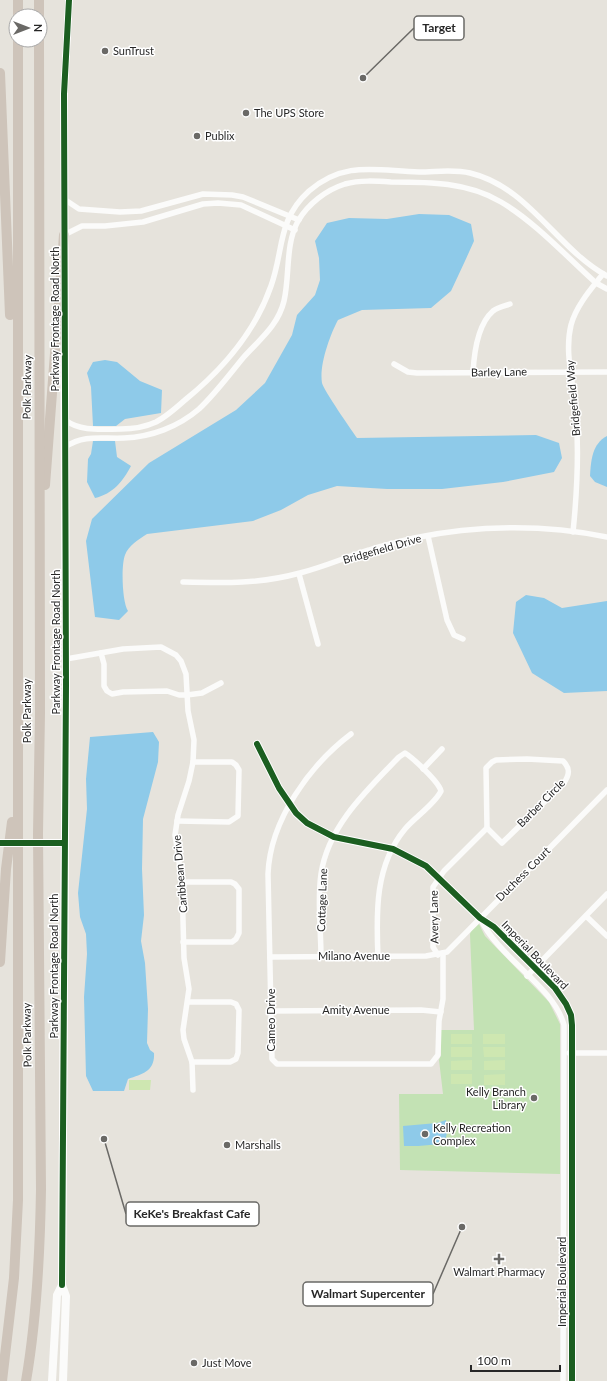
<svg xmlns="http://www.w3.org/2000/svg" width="607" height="1381" font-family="Lato,sans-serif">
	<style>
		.green { fill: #c3e2b4 }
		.pitch { fill: #cee7b1 }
		.water { fill: #8ecae9 }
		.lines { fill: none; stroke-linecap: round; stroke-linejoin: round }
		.street { stroke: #fbfbfa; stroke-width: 5.5 }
		.secondary { stroke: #fbfbfa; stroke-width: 8 }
		.primary { stroke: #c8c5b7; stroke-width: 8 }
		.highway { stroke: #cec4ba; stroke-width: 10 }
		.cycleway-casing { stroke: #fff; stroke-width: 8 }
		.cycleway { stroke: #1b5e20; stroke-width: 6 }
		.poi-dot { fill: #6a6966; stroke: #fff; stroke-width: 1.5 }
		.labels { text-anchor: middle; stroke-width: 3; stroke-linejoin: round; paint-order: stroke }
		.poi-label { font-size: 11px; fill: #272727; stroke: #fff; text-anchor: start }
		.street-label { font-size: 11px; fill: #272727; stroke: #fff }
		.leader { fill: none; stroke: #6a6966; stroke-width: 1.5 }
		.callout-dot { fill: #6a6966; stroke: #fff; stroke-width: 1.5 }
		.callout { fill: #fff; stroke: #6a6966; stroke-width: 1.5 }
		.callout-label { font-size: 12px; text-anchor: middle; font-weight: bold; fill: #272727 }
	</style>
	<rect width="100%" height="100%" fill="#e6e3dc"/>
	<!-- green -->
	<path class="green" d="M479,924l6,12 64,66 11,22v150l-160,-4 -1,-76h44l-4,-34 2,-5v-25h33l-4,-96 1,-3z"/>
	<!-- pitch -->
	<g class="pitch">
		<rect x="451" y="1034" width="21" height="10"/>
		<rect x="483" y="1034" width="22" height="10"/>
		<rect x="451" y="1047" width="21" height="10"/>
		<path d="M483,1047h22v10h-21z"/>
		<path d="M472,1060v10h-21v-9z"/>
		<path d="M505,1060v10h-21v-9z"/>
		<rect x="451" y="1074" width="21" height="10"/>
		<path d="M505,1074v11h-21v-10z"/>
		<path d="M129,1080h22l-1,10h-21z"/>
	</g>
	<!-- water -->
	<g class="water">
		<path d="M419,214l30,1 22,9 3,17 -9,20 -14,30 -20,17 -69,2 -24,10c-8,15 -19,45 -16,63 1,6 30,48 35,55l179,-3 23,8 3,15 -8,14 -51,10 -61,7h-55l-50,-3 -29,9 -27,15 -28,11 -106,13c-8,5 -19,12 -22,21 -4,10 -3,47 3,56l-9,9 -24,-3 -9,-76 6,-22 57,-56 87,-53 29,-27 27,-48 5,-20 18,-20 5,-15 -1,-22 -4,-17 12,-18 22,-5 38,1z"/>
		<path d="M105,360l12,2 23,19 22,9 -1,23 -36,6 -9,7h-23l-2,-39 -4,-14 6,-11z"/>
		<path d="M607,436v51l-12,-5 -5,-6c1,-16 2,-32 17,-40z"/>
		<path d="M93,441h22l2,16 14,9c-8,15 -18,28 -36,32l-8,-16 1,-23 3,-5z"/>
		<path d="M526,595l18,3 18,10 45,-7v90l-43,2 -32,-20 -19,-40 3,-31z"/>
		<path d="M153,732l6,10 -1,20 -15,57 -1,50 2,46 -3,26 4,22 3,46 -1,34 3,7 4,3c1,18 -11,21 -26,26l-4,12h-31l-7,-15 -2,-79 3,-43 -1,-20 -6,-17 -2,-24 9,-84 -1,-30 4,-42z"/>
		<path d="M446,1120c0,5 2,12 0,17 -2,10 -32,9 -42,9l-1,-20 34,-3z"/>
	</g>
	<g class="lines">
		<!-- street -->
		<g class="street">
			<path d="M64,199l15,10 41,3 21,-1 62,-17 29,1 11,2 56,23"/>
			<path d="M64,235l18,-9h23l38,-4 60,-18 15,-1 23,2 54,25"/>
			<path d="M394,364l14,8 9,1 190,-1"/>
			<path d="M473,373c1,-20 4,-48 20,-62 5,-4 11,-5 17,-7"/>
			<path d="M65,420c16,12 37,9 56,9 11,0 24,-2 35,-7 10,-5 20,-14 29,-22 37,-30 70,-68 86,-114 13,-36 6,-66 38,-95 36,-31 68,-20 110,-19 17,0 34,-3 51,1 59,14 86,75 137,103"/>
			<path d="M65,447c20,-13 36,-8 59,-9 27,-1 54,-11 75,-29 16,-15 30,-34 44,-51 16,-18 35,-32 41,-57 6,-26 1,-56 14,-80 10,-17 28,-31 47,-37 15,-4 31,-3 46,-2 38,0 77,0 110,20 34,20 66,55 95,81l11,6"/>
			<path d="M573,532c4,-39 6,-80 3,-119 -2,-28 -12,-60 -5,-88 5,-19 20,-36 32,-51"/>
			<path d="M428,536l19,84 7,15 9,4"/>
			<path d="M299,574l19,70"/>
			<path d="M183,582c41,1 77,2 117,-9 24,-6 46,-16 69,-23 15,-5 30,-8 45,-12 62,-13 130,-14 193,-1"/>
			<path d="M101,653l3,11v22l3,5 5,3 11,-2 44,-1 12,4h8l15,-2 19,-10"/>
			<path d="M66,659l57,-10 38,-2 15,8 5,6 5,13 2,37 6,29 -1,22 -4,19 -11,34 -3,20 7,47 2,76 5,31 -6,41 1,9 8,23 1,28"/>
			<path d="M351,734c-41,31 -81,86 -83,140l4,185 5,5h154l7,-9 1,-34 4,-22v-46"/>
			<path d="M257,744l22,44 17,25 11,10 27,14 59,12 33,17 54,52 14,9 61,61 11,16 5,11 1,10v356"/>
			<path d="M527,759l36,2c8,8 6,14 1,22l-62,60 -15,-15 -1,-60 6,-6 4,-2z"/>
			<path d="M423,769l19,-20"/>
			<path d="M177,821l52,1 9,-6 1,-46 -3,-5 -4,-3h-39"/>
			<path d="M182,882h49l4,2 4,5v44l-3,6 -4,3h-49"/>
			<path d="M586,916l21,20"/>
			<path d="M480,918c19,41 73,67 84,107l-1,356"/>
			<path d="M438,955l-5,-8v-60l11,-16 43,-43"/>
			<path d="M270,957l156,-1 21,-4 160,-162"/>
			<path d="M321,957c0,-27 -4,-56 0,-83 7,-48 46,-84 78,-117l6,-4c8,5 34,29 36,38 -6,13 -26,26 -36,38 -30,36 -29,83 -27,128"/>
			<path d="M527,976l80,-82"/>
			<path d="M188,1002h43l5,2 3,6 -1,43 -2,6 -6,3h-38"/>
			<path d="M271,1011l150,-1 20,2"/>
			<path d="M569,1053h38"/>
		</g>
		<!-- secondary -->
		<g class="secondary">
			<path d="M0,843h64"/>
			<path d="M52,1381l5,-86 5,-10"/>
			<path d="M63,1381l3,-85 -4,-11 4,-600 -2,-391"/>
		</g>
		<!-- primary -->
		<path class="primary" d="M64,235v-141l5,-94"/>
		<!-- highway -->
		<g class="highway">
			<path d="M39,0v16"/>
			<path d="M18,16v-16"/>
			<path d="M0,73l10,242"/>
			<path d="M45,485l19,-250"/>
			<path d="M0,962l6,-93 6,-47"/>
			<path d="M2,1381l12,-103 4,-78v-1160"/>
			<path d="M26,1381c11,-64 14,-128 15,-192l-3,-355 2,-121 -1,-673"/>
		</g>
		<!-- cycleway casing -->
		<g class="cycleway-casing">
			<g id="cycleway">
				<path d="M257,744l22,44 17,25 11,10 27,14 59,12 33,17 54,52 14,9 61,61 11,16 5,11 1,10v356"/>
				<path d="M0,843h64"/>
				<path d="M62,1285l4,-600 -2,-591 5,-94"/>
			</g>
		</g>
		<!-- cycleway -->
		<use href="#cycleway" class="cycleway"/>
	</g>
	<!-- markers -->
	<g class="poi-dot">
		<circle cx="105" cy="51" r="4"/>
		<circle cx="246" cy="113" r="4"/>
		<circle cx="197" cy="136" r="4"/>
		<circle cx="534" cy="1098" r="4"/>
		<circle cx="425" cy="1134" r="4"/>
		<circle cx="227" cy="1145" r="4"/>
		<path d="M497 1253h4v4h4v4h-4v4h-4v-4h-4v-4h4z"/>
		<circle cx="194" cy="1363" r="4"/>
	</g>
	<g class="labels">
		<!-- poi labels -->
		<g class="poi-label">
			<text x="113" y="55">SunTrust</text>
			<text x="254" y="117">The UPS Store</text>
			<text x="205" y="140">Publix</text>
			<text x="526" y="1096" text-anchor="end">Kelly Branch<tspan x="526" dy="13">Library</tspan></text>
			<text x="433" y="1132">Kelly Recreation<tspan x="433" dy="13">Complex</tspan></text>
			<text x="235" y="1149">Marshalls</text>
			<text x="499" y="1276" text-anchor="middle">Walmart Pharmacy</text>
			<text x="202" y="1367">Just Move</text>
		</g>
		<!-- street labels -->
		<g class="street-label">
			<text transform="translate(55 319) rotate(-90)" y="4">Parkway Frontage Road North</text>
			<text transform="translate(499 372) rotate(-1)" y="4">Barley Lane</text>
			<text transform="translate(27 387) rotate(-89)" y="4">Polk Parkway</text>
			<text transform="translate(573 398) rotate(-95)" y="4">Bridgefield Way</text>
			<text transform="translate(382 549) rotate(-16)" y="4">Bridgefield Drive</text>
			<text transform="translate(56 642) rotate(-90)" y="4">Parkway Frontage Road North</text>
			<text transform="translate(27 711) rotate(-90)" y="4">Polk Parkway</text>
			<text transform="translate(541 803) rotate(-45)" y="4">Barber Circle</text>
			<text transform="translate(180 874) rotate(-95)" y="4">Caribbean Drive</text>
			<text transform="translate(523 874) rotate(-45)" y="4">Duchess Court</text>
			<text transform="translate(322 900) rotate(-88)" y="4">Cottage Lane</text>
			<text transform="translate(434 917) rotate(-91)" y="4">Avery Lane</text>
			<text transform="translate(535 955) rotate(46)" y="4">Imperial Boulevard</text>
			<text x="354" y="960">Milano Avenue</text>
			<text transform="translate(54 966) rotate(-90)" y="4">Parkway Frontage Road North</text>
			<text x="356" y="1014">Amity Avenue</text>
			<text transform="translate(271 1020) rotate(-90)" y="4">Cameo Drive</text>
			<text transform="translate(27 1035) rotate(-91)" y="4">Polk Parkway</text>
			<text transform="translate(562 1282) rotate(-90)" y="4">Imperial Boulevard</text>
		</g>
	</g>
	<!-- callouts -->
	<path class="leader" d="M363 78L414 28M104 1139L126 1214M462 1227L433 1294"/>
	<g class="callout-dot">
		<circle cx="363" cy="78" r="4"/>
		<circle cx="104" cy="1139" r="4"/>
		<circle cx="462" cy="1227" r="4"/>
	</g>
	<g class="callout">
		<rect x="414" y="16" width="50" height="24" rx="4"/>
		<rect x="126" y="1202" width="133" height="24" rx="4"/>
		<rect x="303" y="1282" width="130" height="24" rx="4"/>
	</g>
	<g class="callout-label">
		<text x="439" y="32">Target</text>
		<text x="192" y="1218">KeKe's Breakfast Cafe</text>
		<text x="368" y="1298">Walmart Supercenter</text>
	</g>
	<!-- north arrow -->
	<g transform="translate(28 28) rotate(90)"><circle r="19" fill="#ffffff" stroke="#a9a9a9"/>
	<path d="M0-3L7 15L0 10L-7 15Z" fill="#6a6966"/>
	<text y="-6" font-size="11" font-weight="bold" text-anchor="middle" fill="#272727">N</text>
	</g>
	<!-- scale -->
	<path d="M471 1365v6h89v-6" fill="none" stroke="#272727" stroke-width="2"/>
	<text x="477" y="1365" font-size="12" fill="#272727" stroke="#ffffff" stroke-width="3" paint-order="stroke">100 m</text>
</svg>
